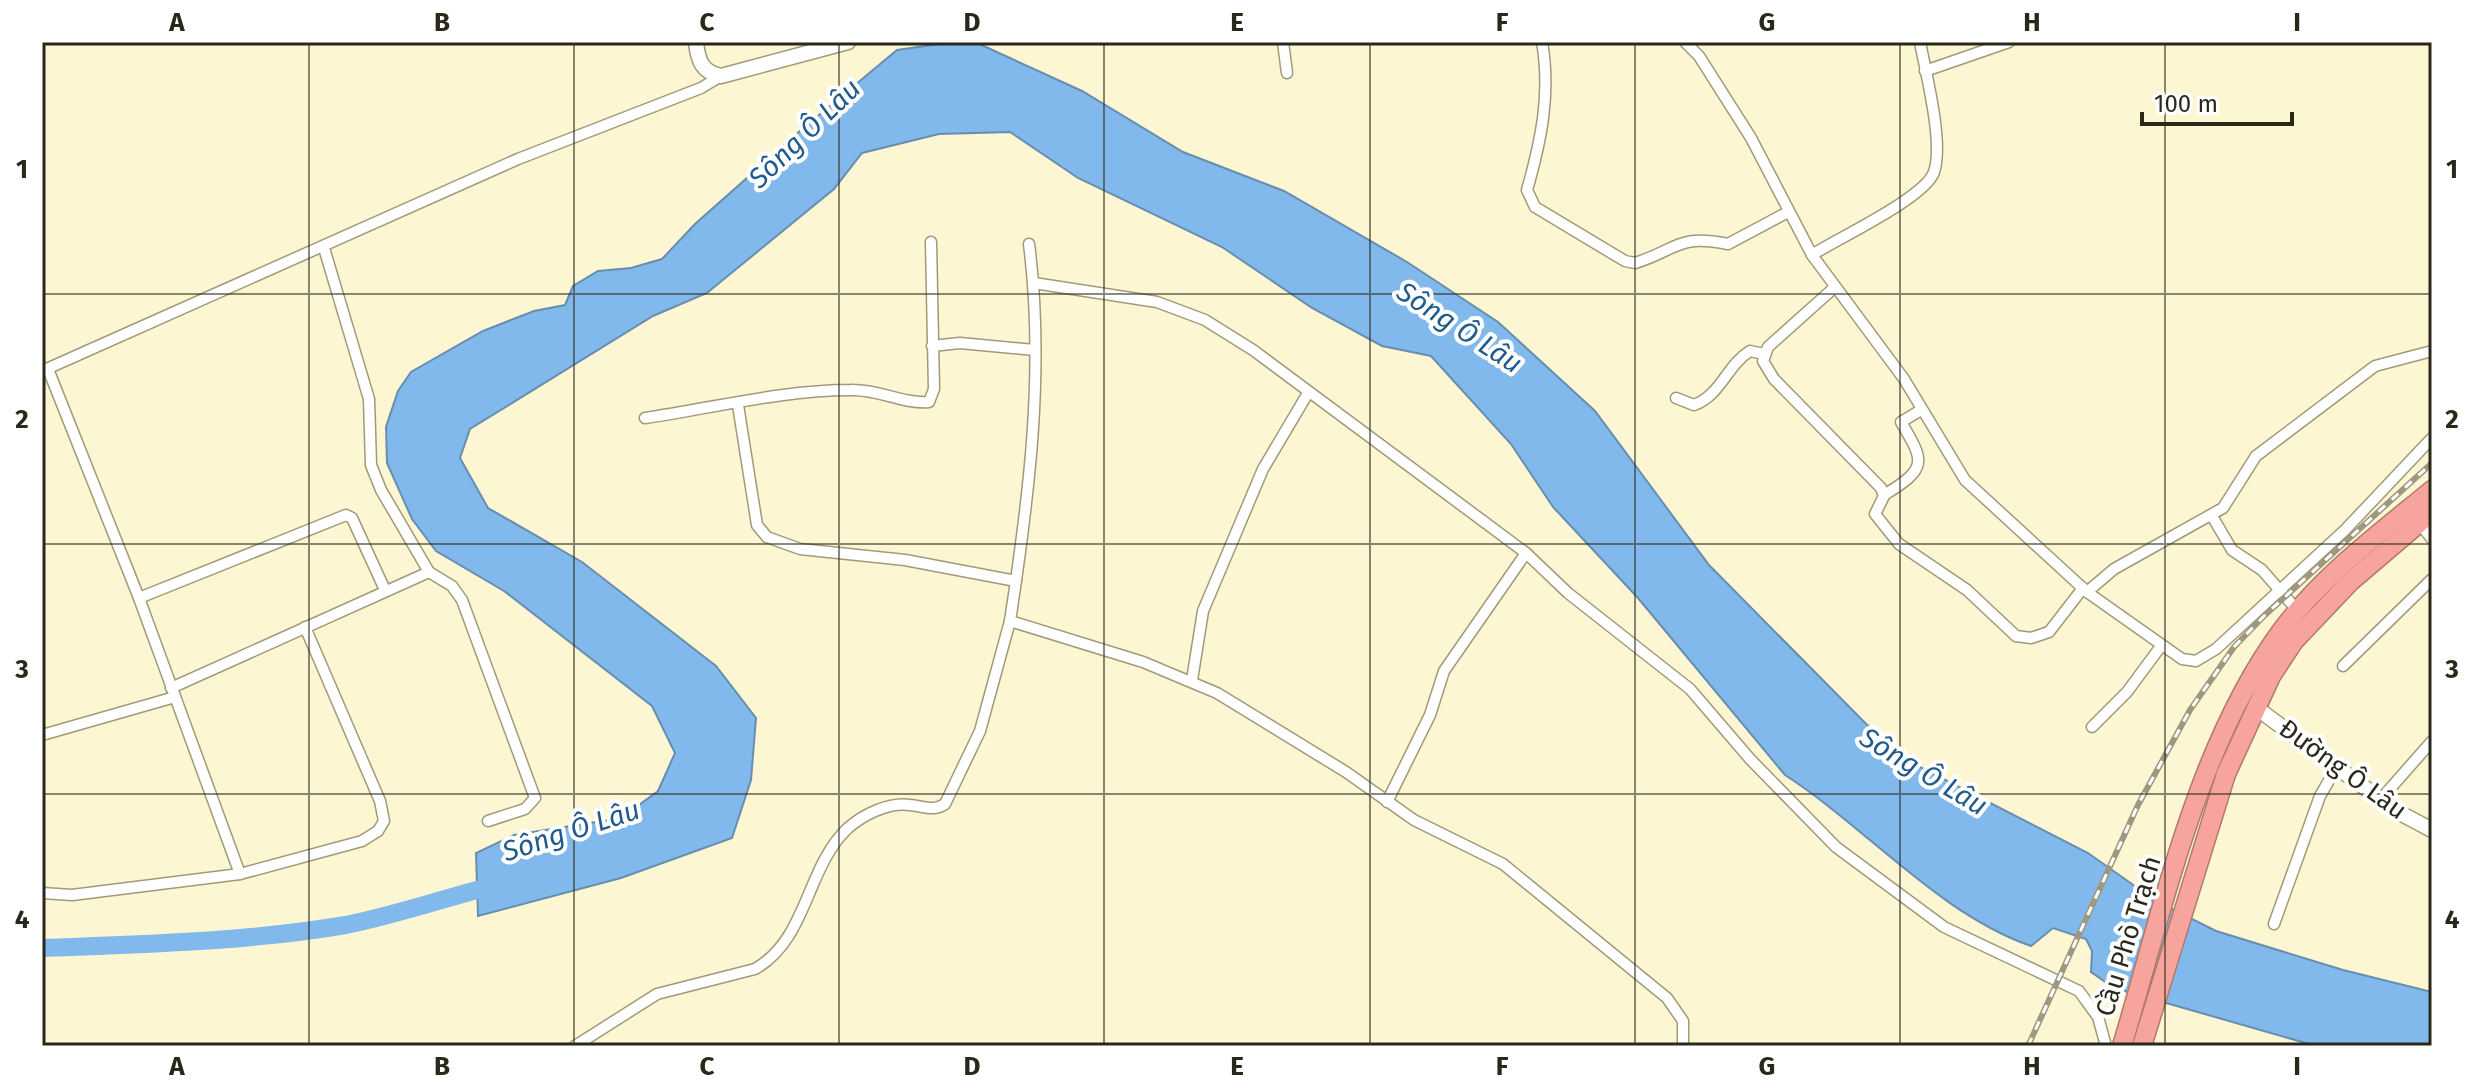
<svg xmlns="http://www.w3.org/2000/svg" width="2474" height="1088" font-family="'Fira Sans',sans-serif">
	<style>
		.water { fill: #81b9ed; stroke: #678eae; stroke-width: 2 }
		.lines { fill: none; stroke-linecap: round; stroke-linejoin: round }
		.river { stroke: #81b9ed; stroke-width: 18 }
		.street-casing { stroke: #a19a79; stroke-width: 13 }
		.secondary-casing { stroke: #a19a79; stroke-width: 17 }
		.highway-casing { stroke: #af796e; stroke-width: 21 }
		.street { stroke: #fff; stroke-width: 10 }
		.secondary { stroke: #fff; stroke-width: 14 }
		.highway { stroke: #f7a59c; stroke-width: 18 }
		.rail-casing { stroke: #9d987e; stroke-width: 6 }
		.rail { stroke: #fff; stroke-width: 3; stroke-dasharray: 9; stroke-linecap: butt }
		.grid { fill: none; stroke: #2a281a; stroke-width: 2; stroke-opacity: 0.55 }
		.labels { text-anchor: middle; stroke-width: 8; stroke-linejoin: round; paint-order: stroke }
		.street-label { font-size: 26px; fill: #2a281a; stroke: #fff }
		.water-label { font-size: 28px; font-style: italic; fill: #215b8d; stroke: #fff }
		.neatline { fill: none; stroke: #2a281a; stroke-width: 3 }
		.grid-label { font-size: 26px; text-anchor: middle; font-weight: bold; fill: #2a281a }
	</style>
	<rect width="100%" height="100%" fill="#fdf6d2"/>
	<!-- water -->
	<path class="water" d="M953,42h22l107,49 101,61 101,39 123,71 91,60 97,89 114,154 176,178 31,22 172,88 68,48 60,30 127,39 89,22v54h-116l-202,-58 -23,-16 1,-21 -6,-12 -33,-11 -22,18c-92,-32 -164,-118 -246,-171l-147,-177 -85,-91 -42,-63 -80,-88 -49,-10 -70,-38 -90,-61 -144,-69 -68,-46 -71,2 -77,19 -28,36 -127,104 -54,23 -183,113 -10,29 28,50 94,54 134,104 40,52 -5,62 -19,58 -111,40 -143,38 -2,-63 38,-18 107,-17 37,-27 17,-38 -23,-47 -148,-115 -68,-40 -24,-32 -25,-56 -1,-36 12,-36 13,-19 72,-41 51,-20 31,-6 8,-19 25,-15 33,-3 31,-9 33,-35 106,-94 96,-80z"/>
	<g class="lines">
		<!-- river -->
		<path class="river" d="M42,948c102,-4 203,-6 304,-23 51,-10 102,-28 153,-41"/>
		<!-- street casing -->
		<g class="street-casing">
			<g id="street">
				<path d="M1283,42l4,31"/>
				<path d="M1542,42c9,52 -1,99 -15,148l8,17 90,54 10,2c44,-14 42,-29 93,-19l60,-32"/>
				<path d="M1685,42l14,14 52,82 61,117 92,124 61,101 122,112 95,67 14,2 20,-12 129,-119 87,-92"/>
				<path d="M1925,71l84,-29"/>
				<path d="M324,248l45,151 2,66 10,25 48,82"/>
				<path d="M1812,255c26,-17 113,-57 122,-83 10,-29 -8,-98 -14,-130"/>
				<path d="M1034,283l123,19 48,18 48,30 273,203 42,40 122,96 60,70 86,88 108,80 135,64 19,26 8,29"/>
				<path d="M1835,287l-67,60 -5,14 11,18 107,109 3,8 -9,18 24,30 68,46 49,46 15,2 18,-6 34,-44"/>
				<path d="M932,346l28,-3 75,7"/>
				<path d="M48,369l91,229 101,276"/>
				<path d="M42,371l476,-212 183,-71 20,-12"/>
				<path d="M1676,398l18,7c27,-10 33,-40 56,-54l14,3"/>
				<path d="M738,405l19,120 10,12 33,12 105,11 111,21"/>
				<path d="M645,418c68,-10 138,-28 206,-28 28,-1 51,14 78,12l5,-13 -3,-147"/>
				<path d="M1884,495c45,-27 40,-34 17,-73l20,-12"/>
				<path d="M2212,516l20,34 30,20 36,41"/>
				<path d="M2419,523l13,16"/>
				<path d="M2087,592l27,-23 109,-61 33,-52 119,-90 57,-15"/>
				<path d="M139,598l207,-83 6,3 33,72"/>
				<path d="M1010,621c19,-124 35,-251 19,-377"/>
				<path d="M2343,666l89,-87"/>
				<path d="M1192,680l11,-69 60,-142 45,-76"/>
				<path d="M171,688l258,-116 23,14 10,14 73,198 -10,11 -37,12"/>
				<path d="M2092,727l35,-35 34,-46"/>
				<path d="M42,735l133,-38"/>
				<path d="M2381,799l51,-58"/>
				<path d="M1387,802l43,-87 14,-44 82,-118"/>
				<path d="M42,893l30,2 168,-21 122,-33 16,-10 6,-10 -4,-20 -75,-174"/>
				<path d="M2274,924l46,-128 18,-31"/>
				<path d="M575,1046l82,-52 98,-25c53,-30 51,-102 93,-141 16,-14 41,-26 62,-23 13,1 23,7 35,-1l35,-73 30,-110 133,41 74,31 129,79 68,48 89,44 164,134 16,23v25"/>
			</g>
		</g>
		<!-- secondary casing -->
		<g class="secondary-casing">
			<g id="secondary">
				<path d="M696,42c2,19 6,30 25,34l127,-34"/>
				<path d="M2255,707l143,105 34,18"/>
			</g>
		</g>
		<!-- highway casing -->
		<g class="highway-casing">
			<g id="highway">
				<path d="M2122,1046c41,-136 75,-301 160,-416 41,-55 98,-97 150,-140"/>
				<path d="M2142,1046l84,-272 45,-98 23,-35 56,-59 82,-70"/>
			</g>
		</g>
		<!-- street -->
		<use href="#street" class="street"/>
		<!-- secondary -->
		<use href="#secondary" class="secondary"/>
		<!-- highway -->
		<use href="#highway" class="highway"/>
		<!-- rail casing -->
		<g class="rail-casing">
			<path id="rail" d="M2028,1046l110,-241 52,-95 44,-63 31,-32 167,-152"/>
		</g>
		<!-- rail -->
		<use href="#rail" class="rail"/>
	</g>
	<!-- grid -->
	<path class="grid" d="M309,42v1004M574,42v1004M839,42v1004M1104,42v1004M1370,42v1004M1635,42v1004M1900,42v1004M2165,42v1004M42,294h2390M42,544h2390M42,794h2390"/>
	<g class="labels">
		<!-- street labels -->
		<g class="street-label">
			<text transform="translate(2343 769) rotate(36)" y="9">Đường Ô Lâu</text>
			<text transform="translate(2128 936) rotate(-73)" y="9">Cầu Phò Trạch</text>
		</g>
		<!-- water labels -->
		<g class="water-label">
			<text transform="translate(804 133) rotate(-44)" y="10">Sông Ô Lâu</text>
			<text transform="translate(1460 327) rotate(33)" y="10">Sông Ô Lâu</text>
			<text transform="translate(1924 771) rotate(31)" y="10">Sông Ô Lâu</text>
			<text transform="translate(571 830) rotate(-18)" y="10">Sông Ô Lâu</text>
		</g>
	</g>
	<!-- border -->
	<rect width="2474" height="1088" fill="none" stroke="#ffffff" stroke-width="88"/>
	<!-- scale -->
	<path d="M2142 112v12h150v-12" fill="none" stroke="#2a281a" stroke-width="4"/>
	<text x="2154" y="112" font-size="24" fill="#2a281a" stroke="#ffffff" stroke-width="6" paint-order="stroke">100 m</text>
	<rect x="44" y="44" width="2386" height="1000" class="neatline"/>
	<g class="grid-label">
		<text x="177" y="31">A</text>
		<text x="442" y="31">B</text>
		<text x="707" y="31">C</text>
		<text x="972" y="31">D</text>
		<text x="1237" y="31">E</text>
		<text x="1502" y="31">F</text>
		<text x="1767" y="31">G</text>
		<text x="2032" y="31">H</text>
		<text x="2297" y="31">I</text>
		<text x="22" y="178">1</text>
		<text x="2452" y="178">1</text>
		<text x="22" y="428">2</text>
		<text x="2452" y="428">2</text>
		<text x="22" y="678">3</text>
		<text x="2452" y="678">3</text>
		<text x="22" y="928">4</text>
		<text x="2452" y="928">4</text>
		<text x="177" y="1075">A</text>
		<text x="442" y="1075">B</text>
		<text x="707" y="1075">C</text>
		<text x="972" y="1075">D</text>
		<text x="1237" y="1075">E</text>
		<text x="1502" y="1075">F</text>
		<text x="1767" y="1075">G</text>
		<text x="2032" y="1075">H</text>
		<text x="2297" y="1075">I</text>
	</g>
</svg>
